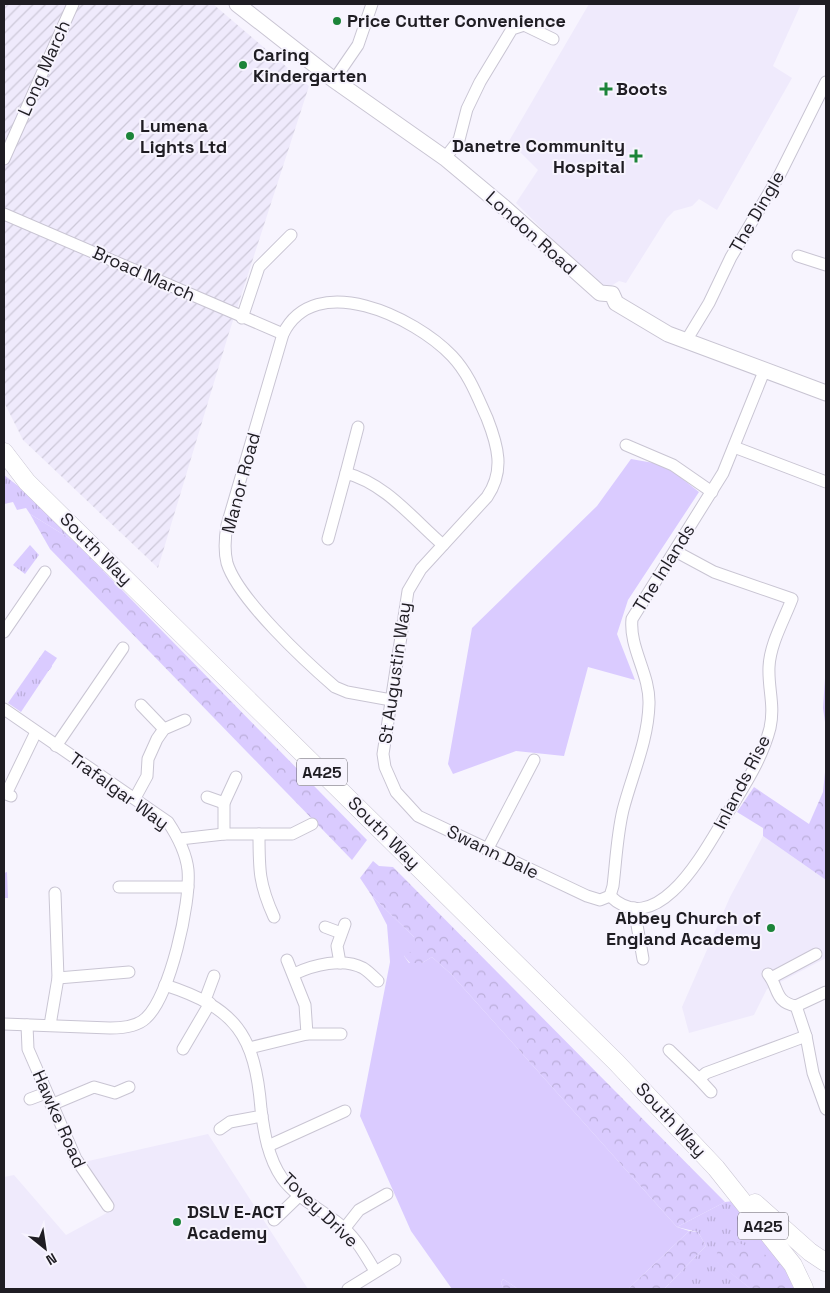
<svg xmlns="http://www.w3.org/2000/svg" width="830" height="1293" font-family="'Space Grotesk',sans-serif">
	<style>
		.built { fill: #efeafc }
		.industrial { fill: url(#industrial-furrows) }
		.grass { fill: url(#grass-tufts) }
		.forest { fill: url(#forest-crowns) }
		.park { fill: #dacbff }
		.lines { fill: none; stroke-linecap: round; stroke-linejoin: round }
		.minor-casing { stroke: #c9c5d3; stroke-width: 13 }
		.secondary-casing { stroke: #c9c5d3; stroke-width: 17 }
		.primary-casing { stroke: #c9c5d3; stroke-width: 19 }
		.minor { stroke: #fff; stroke-width: 11 }
		.secondary { stroke: #fff; stroke-width: 15 }
		.primary { stroke: #fff; stroke-width: 18 }
		.poi-dot { fill: #1c8439; stroke: #f7f4fe; stroke-width: 2 }
		.labels { text-anchor: middle; stroke-width: 4; stroke-linejoin: round; paint-order: stroke }
		.shield { fill: #f7f4fe; stroke: #605e65; stroke-width: 1 }
		.shield-label { font-size: 16px; font-weight: bold; fill: #1f1d23 }
		.poi-label { font-size: 18px; font-weight: bold; fill: #1f1d23; stroke: #f7f4fe; text-anchor: start }
		.street-label { font-size: 18px; fill: #1f1d23; stroke: #f7f4fe }
	</style>
	<defs>
		<pattern id="industrial-furrows" width="10" height="10" patternUnits="userSpaceOnUse" patternTransform="scale(1.25)"><rect width="10" height="10" fill="#efeafc"/><path d="M-1 1l2-2M0 10L10 0M9 11l2-2" fill="none" stroke="#ccc8d8"/></pattern>
		<pattern id="grass-tufts" width="24" height="20" patternUnits="userSpaceOnUse" patternTransform="scale(1.25)"><rect width="24" height="20" fill="#dacbff"/><path d="M3 7l-1-3M5 7V3M7 7l1-3M15 17l-1-3M17 17v-4M19 17l1-3" fill="none" stroke="#bbaeda"/></pattern>
		<pattern id="forest-crowns" width="20" height="18" patternUnits="userSpaceOnUse" patternTransform="scale(1.25)"><rect width="20" height="18" fill="#dacbff"/><path d="M2 6a3 3 0 1 1 6 0M12 15a3 3 0 1 1 6 0" fill="none" stroke="#bbaeda"/></pattern>
	</defs>
	<rect width="100%" height="100%" fill="#f7f4fe"/>
	<!-- built -->
	<g class="built">
		<path d="M589,4h212l-28,62 19,12 -75,132 -18,-11 -7,7 -18,5 -7,7 -41,65 -7,-2 -8,5h-12l-83,-83 22,-33 -29,-29z"/>
		<path d="M763,836l63,44v78l-59,31 -13,26 -65,18 -7,-26 48,-110z"/>
		<path d="M208,1134l100,155h-304v-112l10,-2 52,60 48,-26 -30,-47z"/>
	</g>
	<!-- industrial -->
	<path class="industrial" d="M4,4h209l96,82 -81,250 -70,232 -135,-128 -19,-38z"/>
	<!-- grass -->
	<g class="grass">
		<path d="M4,475l36,28 34,38 -44,-27 -4,-6 -9,2 -4,-8 -9,2z"/>
		<path d="M30,545l9,10 -14,19 -12,-9z"/>
		<path d="M45,650l12,8 -36,54 -13,-9z"/>
		<path d="M734,1201l57,73 -75,-13 35,28h-87l42,-43 -8,-14 -21,-5 48,-25z"/>
	</g>
	<!-- forest -->
	<g class="forest">
		<path d="M30,514l44,27 293,299 -15,20 -302,-311z"/>
		<path d="M826,663v66l-3,-21z"/>
		<path d="M826,762v118l-63,-44v-8l-26,-16 17,-25 55,37 14,-32z"/>
		<path d="M373,861l6,5 14,1 332,335 -48,25 -226,-253 -19,-17 -10,6h-12l-6,-7 10,-19 -42,-41 -12,-18z"/>
		<path d="M689,1231l9,1 8,14 -42,43h-36z"/>
		<path d="M733,1241c28,10 52,20 66,48h-48l-36,-28 5,-19z"/>
		<path d="M503,1279l15,10h-14l-3,-6z"/>
	</g>
	<!-- park -->
	<g class="park">
		<path d="M631,459l34,6 34,27 -71,108 -11,34 18,46 -47,-13 -24,89 -48,-5 -63,23 -5,-10 24,-136 125,-122z"/>
		<circle cx="46" cy="665" r="6"/>
		<path d="M7,872l1,26h-4v-25z"/>
		<path d="M372,896l42,41 3,11 -13,8 5,7h13l10,-6 19,17 226,253 12,4 -61,58h-110l-15,-10 -2,4 3,6h-52l-41,-58 -51,-115 30,-154 -3,-37z"/>
	</g>
	<g class="lines">
		<!-- minor casing -->
		<g class="minor-casing">
			<g id="minor">
				<path d="M334,80l24,-35 14,-41"/>
				<path d="M445,158l14,-18 8,-31 13,-27 32,-53 12,-4 29,14"/>
				<path d="M4,159l69,-155"/>
				<path d="M4,214l279,120"/>
				<path d="M798,256l28,9"/>
				<path d="M242,318l17,-51 32,-32"/>
				<path d="M689,341v-5l20,-33 22,-46 48,-81 47,-94"/>
				<path d="M626,445l47,20 39,27"/>
				<path d="M734,447l92,35"/>
				<path d="M346,473l12,-46"/>
				<path d="M328,539l18,-66c40,11 66,45 97,72"/>
				<path d="M4,632l41,-60"/>
				<path d="M391,700l-44,-8 -12,-5c-29,-25 -97,-88 -108,-124 -3,-12 -2,-26 0,-38l56,-191c32,-65 132,-17 169,22 17,18 25,40 35,62 11,28 18,53 0,79l-66,72 -13,22 -25,163 2,13 11,25 22,24 169,80 13,4 10,-4"/>
				<path d="M141,705l23,24"/>
				<path d="M4,709l164,113c10,15 18,30 20,48 3,33 -18,126 -42,148 -9,9 -24,10 -36,10l-106,-4"/>
				<path d="M56,746l67,-98"/>
				<path d="M11,796l-5,-2 30,-62"/>
				<path d="M207,797l17,6"/>
				<path d="M135,798l12,-22 1,-17 9,-20 7,-10 21,-9"/>
				<path d="M224,834v-31l12,-26"/>
				<path d="M259,834c0,36 0,50 15,83"/>
				<path d="M180,839l44,-5h68l20,-10"/>
				<path d="M487,850l47,-90"/>
				<path d="M119,887h69"/>
				<path d="M610,896l3,-10c3,-25 4,-51 10,-76 9,-35 25,-69 26,-106 1,-30 -20,-56 -17,-85l91,-146 42,-104"/>
				<path d="M610,896c47,45 94,-44 114,-77 17,-28 38,-59 46,-91 5,-23 -2,-39 -1,-61 1,-23 15,-47 23,-68l-78,-27 -39,-21"/>
				<path d="M634,908l9,51"/>
				<path d="M325,927l16,6"/>
				<path d="M340,963l-3,-17 8,-22"/>
				<path d="M294,974c19,-9 49,-17 69,-6 5,3 10,8 15,13"/>
				<path d="M768,974c11,13 6,28 28,32"/>
				<path d="M58,978l71,-6"/>
				<path d="M771,978l45,-24"/>
				<path d="M165,985c71,23 90,50 96,124 3,23 7,49 21,69 15,21 43,33 62,50 13,12 22,28 31,43"/>
				<path d="M205,1000l9,-24"/>
				<path d="M796,1006l10,30 7,37 13,36"/>
				<path d="M796,1006l30,-14"/>
				<path d="M27,1025l1,24 48,110 32,47"/>
				<path d="M50,1025l8,-47 -3,-85"/>
				<path d="M307,1034h34"/>
				<path d="M249,1048l58,-14 -2,-29 -18,-45"/>
				<path d="M183,1049l27,-46"/>
				<path d="M669,1050l30,29 7,-6 100,-37"/>
				<path d="M699,1079l12,13"/>
				<path d="M30,1099l16,-6"/>
				<path d="M51,1105l43,-18 21,6 14,-6"/>
				<path d="M220,1129l10,-7 32,-6"/>
				<path d="M268,1146l77,-35"/>
				<path d="M274,1220l26,-25"/>
				<path d="M344,1229l15,-19 28,-16"/>
				<path d="M348,1289l47,-29"/>
			</g>
		</g>
		<!-- secondary casing -->
		<g class="secondary-casing">
			<path id="secondary" d="M237,4l97,76 111,78 61,51 94,84 12,1 4,9 52,31 158,59"/>
		</g>
		<!-- primary casing -->
		<g class="primary-casing">
			<g id="primary">
				<path d="M4,452l23,30 589,580 100,106 77,97 11,23"/>
				<path d="M755,1203l55,49 15,10"/>
			</g>
		</g>
		<!-- minor -->
		<use href="#minor" class="minor"/>
		<!-- secondary -->
		<use href="#secondary" class="secondary"/>
		<!-- primary -->
		<use href="#primary" class="primary"/>
	</g>
	<!-- markers -->
	<g class="poi-dot">
		<circle cx="337" cy="21" r="5"/>
		<circle cx="243" cy="65" r="5"/>
		<path d="M603.5 81.5h5v5h5v5h-5v5h-5v-5h-5v-5h5z"/>
		<circle cx="130" cy="136" r="5"/>
		<path d="M633.5 148.5h5v5h5v5h-5v5h-5v-5h-5v-5h5z"/>
		<circle cx="771" cy="928" r="5"/>
		<circle cx="177" cy="1222" r="5"/>
	</g>
	<g class="labels">
		<!-- shield labels -->
		<g class="shield">
			<rect x="297" y="758.5" width="50" height="27" rx="4"/>
			<rect x="738" y="1212.5" width="50" height="27" rx="4"/>
		</g>
		<g class="shield-label">
			<text x="322" y="778">A425</text>
			<text x="763" y="1232">A425</text>
		</g>
		<!-- poi labels -->
		<g class="poi-label">
			<text x="347" y="27">Price Cutter Convenience</text>
			<text x="253" y="61">Caring<tspan x="253" dy="21">Kindergarten</tspan></text>
			<text x="616" y="95">Boots</text>
			<text x="140" y="132">Lumena<tspan x="140" dy="21">Lights Ltd</tspan></text>
			<text x="625" y="152" text-anchor="end">Danetre Community<tspan x="625" dy="21">Hospital</tspan></text>
			<text x="761" y="924" text-anchor="end">Abbey Church of<tspan x="761" dy="21">England Academy</tspan></text>
			<text x="187" y="1218">DSLV E-ACT<tspan x="187" dy="21">Academy</tspan></text>
		</g>
		<!-- street labels -->
		<g class="street-label">
			<text transform="translate(44 68) rotate(-66)" y="6">Long March</text>
			<text transform="translate(757 212) rotate(-60)" y="6">The Dingle</text>
			<text transform="translate(531 233) rotate(42)" y="6">London Road</text>
			<text transform="translate(144 274) rotate(24)" y="6">Broad March</text>
			<text transform="translate(241 483) rotate(-75)" y="6">Manor Road</text>
			<text transform="translate(96 549) rotate(45)" y="6">South Way</text>
			<text transform="translate(664 568) rotate(-58)" y="6">The Inlands</text>
			<text transform="translate(395 673) rotate(-82)" y="6">St Augustin Way</text>
			<text transform="translate(742 782) rotate(-63)" y="6">Inlands Rise</text>
			<text transform="translate(119 791) rotate(36)" y="6">Trafalgar Way</text>
			<text transform="translate(384 833) rotate(45)" y="6">South Way</text>
			<text transform="translate(493 852) rotate(26)" y="6">Swann Dale</text>
			<text transform="translate(59 1119) rotate(66)" y="6">Hawke Road</text>
			<text transform="translate(671 1120) rotate(47)" y="6">South Way</text>
			<text transform="translate(320 1210) rotate(44)" y="6">Tovey Drive</text>
		</g>
	</g>
	<!-- border -->
	<rect width="830" height="1293" fill="none" stroke="#1f1d23" stroke-width="10"/>
	<!-- north arrow -->
	<g transform="translate(45 1248) rotate(150)" stroke="#f7f4fe" stroke-width="4" paint-order="stroke">
	<path d="M0-4L9 19L0 12L-9 19Z" fill="#1f1d23"/>
	<text y="-8" font-size="14" font-weight="bold" text-anchor="middle" fill="#1f1d23">N</text>
	</g>
</svg>
